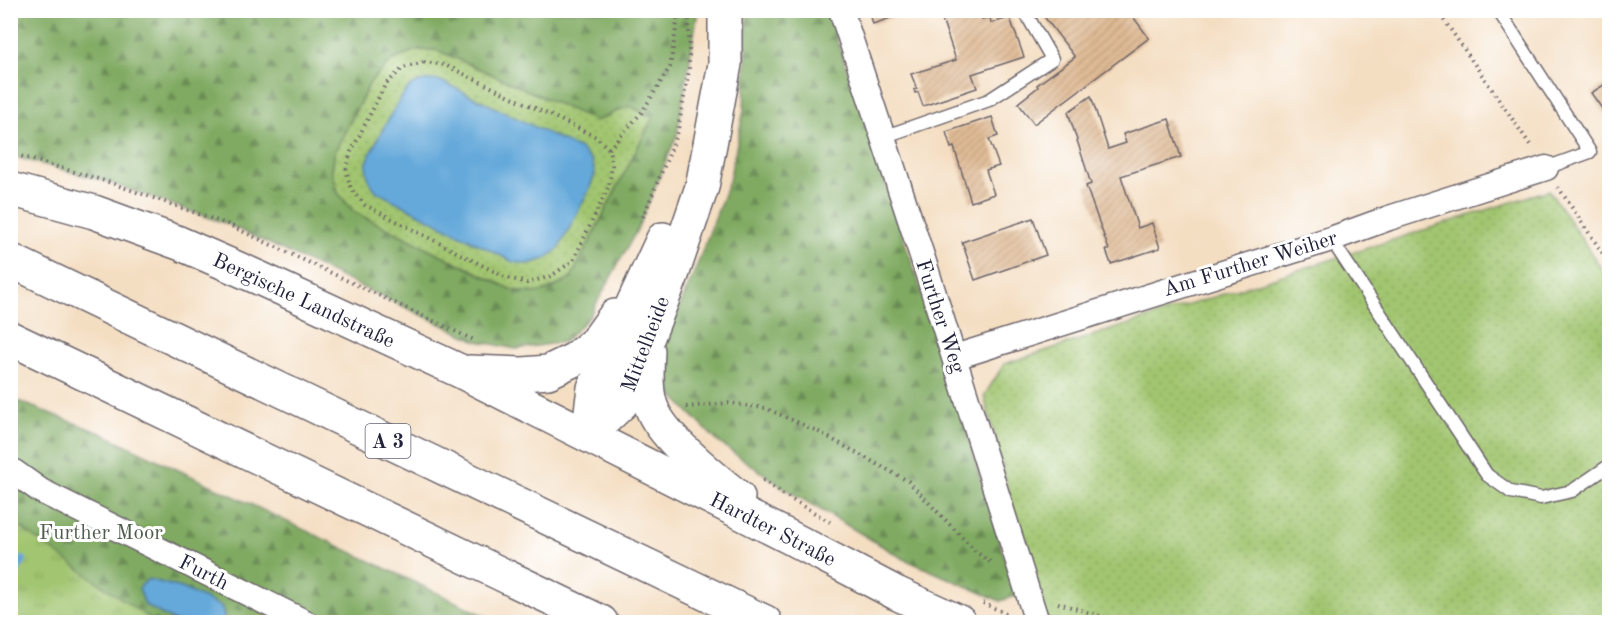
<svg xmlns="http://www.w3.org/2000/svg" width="1620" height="633" font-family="'Old Standard TT',serif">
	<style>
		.grass { fill: url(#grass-dots); stroke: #627455; stroke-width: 1.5 }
		.forest { fill: url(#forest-firs); stroke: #51664e; stroke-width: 1.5; fill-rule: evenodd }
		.park { fill: url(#park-tufts); stroke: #627455; stroke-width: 1.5 }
		.water { fill: #65a9da; stroke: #44668a; stroke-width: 1.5 }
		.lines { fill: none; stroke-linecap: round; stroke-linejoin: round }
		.stream { stroke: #65a9da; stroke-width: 8 }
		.building { fill: url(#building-hatch) }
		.service-casing { stroke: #6c646a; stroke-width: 15 }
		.minor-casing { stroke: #6c646a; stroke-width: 27 }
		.secondary-casing { stroke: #6c646a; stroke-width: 36 }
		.motorway-casing { stroke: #6c646a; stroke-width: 36 }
		.path { stroke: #6c646a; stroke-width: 4; stroke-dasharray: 1.5 4.5; stroke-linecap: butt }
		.service { stroke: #fff; stroke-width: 12 }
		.minor { stroke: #fff; stroke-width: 24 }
		.secondary { stroke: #fff; stroke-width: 33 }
		.motorway { stroke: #fff; stroke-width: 33 }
		.labels { text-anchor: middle; stroke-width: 6; stroke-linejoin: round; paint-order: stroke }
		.shield { fill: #fff; stroke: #646476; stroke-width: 1.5 }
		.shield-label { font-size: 20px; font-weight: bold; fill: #22223b }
		.street-label { font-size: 21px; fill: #22223b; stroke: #fff }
		.park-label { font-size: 21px; fill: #4e5b4d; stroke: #fff }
	</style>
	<defs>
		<pattern id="grass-dots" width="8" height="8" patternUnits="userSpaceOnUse" patternTransform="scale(1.5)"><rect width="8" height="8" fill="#a1c56f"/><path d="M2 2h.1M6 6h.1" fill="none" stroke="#8aa961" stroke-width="1.8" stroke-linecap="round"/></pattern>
		<pattern id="forest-firs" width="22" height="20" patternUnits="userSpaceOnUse" patternTransform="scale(1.5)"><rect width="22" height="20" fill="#80aa62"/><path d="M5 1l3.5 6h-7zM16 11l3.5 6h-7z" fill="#688a52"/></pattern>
		<pattern id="park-tufts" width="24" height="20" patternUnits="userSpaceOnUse" patternTransform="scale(1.5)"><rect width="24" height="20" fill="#a1c56f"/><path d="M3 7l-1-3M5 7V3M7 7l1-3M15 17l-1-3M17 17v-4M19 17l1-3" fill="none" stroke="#8aa961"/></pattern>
		<pattern id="building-hatch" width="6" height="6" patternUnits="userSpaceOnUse" patternTransform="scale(1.5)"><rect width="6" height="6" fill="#dfba94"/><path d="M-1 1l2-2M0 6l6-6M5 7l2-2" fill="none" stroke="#bfa080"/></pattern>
	</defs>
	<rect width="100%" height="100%" fill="#fff"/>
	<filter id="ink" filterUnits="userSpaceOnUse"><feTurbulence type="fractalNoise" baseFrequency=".0167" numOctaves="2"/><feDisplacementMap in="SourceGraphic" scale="12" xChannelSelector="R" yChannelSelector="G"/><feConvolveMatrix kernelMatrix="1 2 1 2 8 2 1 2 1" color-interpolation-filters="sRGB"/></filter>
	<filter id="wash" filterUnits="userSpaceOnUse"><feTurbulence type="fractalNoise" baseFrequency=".008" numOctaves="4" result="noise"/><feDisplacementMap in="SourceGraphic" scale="24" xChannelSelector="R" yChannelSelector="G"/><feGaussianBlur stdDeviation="1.35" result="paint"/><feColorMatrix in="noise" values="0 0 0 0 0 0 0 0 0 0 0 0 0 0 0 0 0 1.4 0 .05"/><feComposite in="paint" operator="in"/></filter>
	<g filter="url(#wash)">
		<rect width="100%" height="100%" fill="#f4dec2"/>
		<!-- grass -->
		<g class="grass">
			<path d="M416,50h21l192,56 25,11 -83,161c-23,14 -34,19 -61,11l-156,-77 -16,-19 -6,-23 3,-19 36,-70 22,-21z"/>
			<path d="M1549,190l60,90v342h-553l-15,-7 -57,-219 20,-32z"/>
		</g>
		<!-- forest -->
		<g class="forest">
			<path d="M10,11l1,-1 687,1 -21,124 -39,93 -49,89 -25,25 -48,7 -39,-8 -250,-117 -122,-43 -94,-25zM416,50h21l159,71 33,-15 24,11 -82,161c-23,14 -34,19 -61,11l-156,-77 -16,-19 -6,-23 3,-19 36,-70 22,-21z"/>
			<path d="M747,11h80l118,350 71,235 -16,5 -96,-42 -117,-69 -69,-48 -46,-47 -9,-50 33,-77 33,-87 15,-71 2,-58z"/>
			<path d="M10,398l93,36 395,188h-487z"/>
		</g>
		<!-- park -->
		<path class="park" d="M11,521l143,101h-143z"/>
		<!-- water -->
		<g class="water">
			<path d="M429,80l12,1 139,68 12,12 3,13 -6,16 -30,58 -14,11 -17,5 -15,-2 -136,-70c-7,-8 -12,-18 -10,-29 3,-11 35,-72 44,-77 5,-4 12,-5 18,-6z"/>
			<path d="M148,579l34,9 40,19 3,15h-49l-31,-17 -6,-17z"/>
		</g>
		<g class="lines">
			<!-- stream -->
			<path class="stream" d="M10,580l13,-20"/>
		</g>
		<g id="blocks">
			<!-- building -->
			<g class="building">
				<path d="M869,10h42v1l-38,13z"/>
				<path d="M939,10h40l3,9 8,-2 1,6 19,-5 14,39 -52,17 5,14 -54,18 -5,-14 -3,1 -1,-3 3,-1 -6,-15 45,-14z"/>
				<path d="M1039,10h89l21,28 -115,86 -16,-21 20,-16 -1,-2 38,-28z"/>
				<path d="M1610,81v39l-19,-27z"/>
				<path d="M1091,96l17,53 18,-6 -3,-9 46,-15 12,38 -60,19 17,52 14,-5 8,25 -49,16 -5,-14h3l-23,-64 5,-2 -23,-72z"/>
				<path d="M992,117l6,19 -9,3 10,27 -13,4 8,24 -23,8 -17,-55 -3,1 -5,-16z"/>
				<path d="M1033,218l13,37 -71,25 -13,-38z"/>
			</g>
		</g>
	</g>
	<g filter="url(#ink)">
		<use href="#blocks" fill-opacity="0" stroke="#6c646a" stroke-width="1.5"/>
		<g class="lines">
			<!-- service casing -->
			<g class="service-casing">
				<g id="service">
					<path d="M1498,10l92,142 -44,16"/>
					<path d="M883,137l106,-37 63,-41 -28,-49"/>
					<path d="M1331,239l156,236 24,17 30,6 31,-7 38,-26"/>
				</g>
			</g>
			<!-- minor casing -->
			<g class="minor-casing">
				<g id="minor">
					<path d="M841,10l82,249 114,363"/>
					<path d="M955,357l376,-118 58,-21 157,-50"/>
					<path d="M10,469l31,22 264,131"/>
				</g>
			</g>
			<!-- secondary casing -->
			<g class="secondary-casing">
				<g id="secondary">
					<path d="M10,189l84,23 85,31 80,35 201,93 329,166 107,56 63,29"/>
					<path d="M648,351c-1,20 -3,42 5,60 12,28 61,67 85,86"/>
					<path d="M470,372l53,2 25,-2 27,-13 22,-18 18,-25"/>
					<path d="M588,435l34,-32 50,-128 30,-88 23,-123v-54"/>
					<path d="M588,435l6,-47 69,-149"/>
				</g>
			</g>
			<!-- motorway casing -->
			<g class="motorway-casing">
				<g id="motorway">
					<path d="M10,260l755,362"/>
					<path d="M10,338l591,284"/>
				</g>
			</g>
			<!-- path -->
			<g class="path">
				<path d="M1437,10l94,136"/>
				<path d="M424,62l21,3 151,72 13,12 3,16 -3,21 -36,75 -22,15 -24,7 -22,-6 -140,-72 -14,-16 -5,-19 5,-18 34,-67 18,-17z"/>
				<path d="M609,149l33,-37 28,-45 9,-57"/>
				<path d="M10,153l95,28 122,43 249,117"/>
				<path d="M1558,187l52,77"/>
				<path d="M643,217l34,-82 12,-65v-60"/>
				<path d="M686,407l42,-4 37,5 52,23 91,50 68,71 17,12"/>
				<path d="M763,480l21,15 46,27"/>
				<path d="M983,603l26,12"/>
				<path d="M1058,603l62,19"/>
			</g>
			<!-- service -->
			<use href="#service" class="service"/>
			<!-- minor -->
			<use href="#minor" class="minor"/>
			<!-- secondary -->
			<use href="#secondary" class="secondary"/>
			<!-- motorway -->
			<use href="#motorway" class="motorway"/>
		</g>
	</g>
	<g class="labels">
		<!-- shield labels -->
		<rect class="shield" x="365.5" y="424" width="45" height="34" rx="4.5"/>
		<g class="shield-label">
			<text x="388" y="448">A 3</text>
		</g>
		<!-- street labels -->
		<g class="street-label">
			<text transform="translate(1250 263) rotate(-17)" y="7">Am Further Weiher</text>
			<text transform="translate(304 300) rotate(25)" y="7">Bergische Landstraße</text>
			<text transform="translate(941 316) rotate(72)" y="7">Further Weg</text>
			<text transform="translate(645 344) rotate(-69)" y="7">Mittelheide</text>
			<text transform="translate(773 529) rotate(27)" y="7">Hardter Straße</text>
			<text transform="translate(204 572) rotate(27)" y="7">Furth</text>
		</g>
		<!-- park labels -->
		<g class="park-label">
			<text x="101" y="539">Further Moor</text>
		</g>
	</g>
	<!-- margin -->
	<rect width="1620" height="633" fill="none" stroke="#fff" stroke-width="36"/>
</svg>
